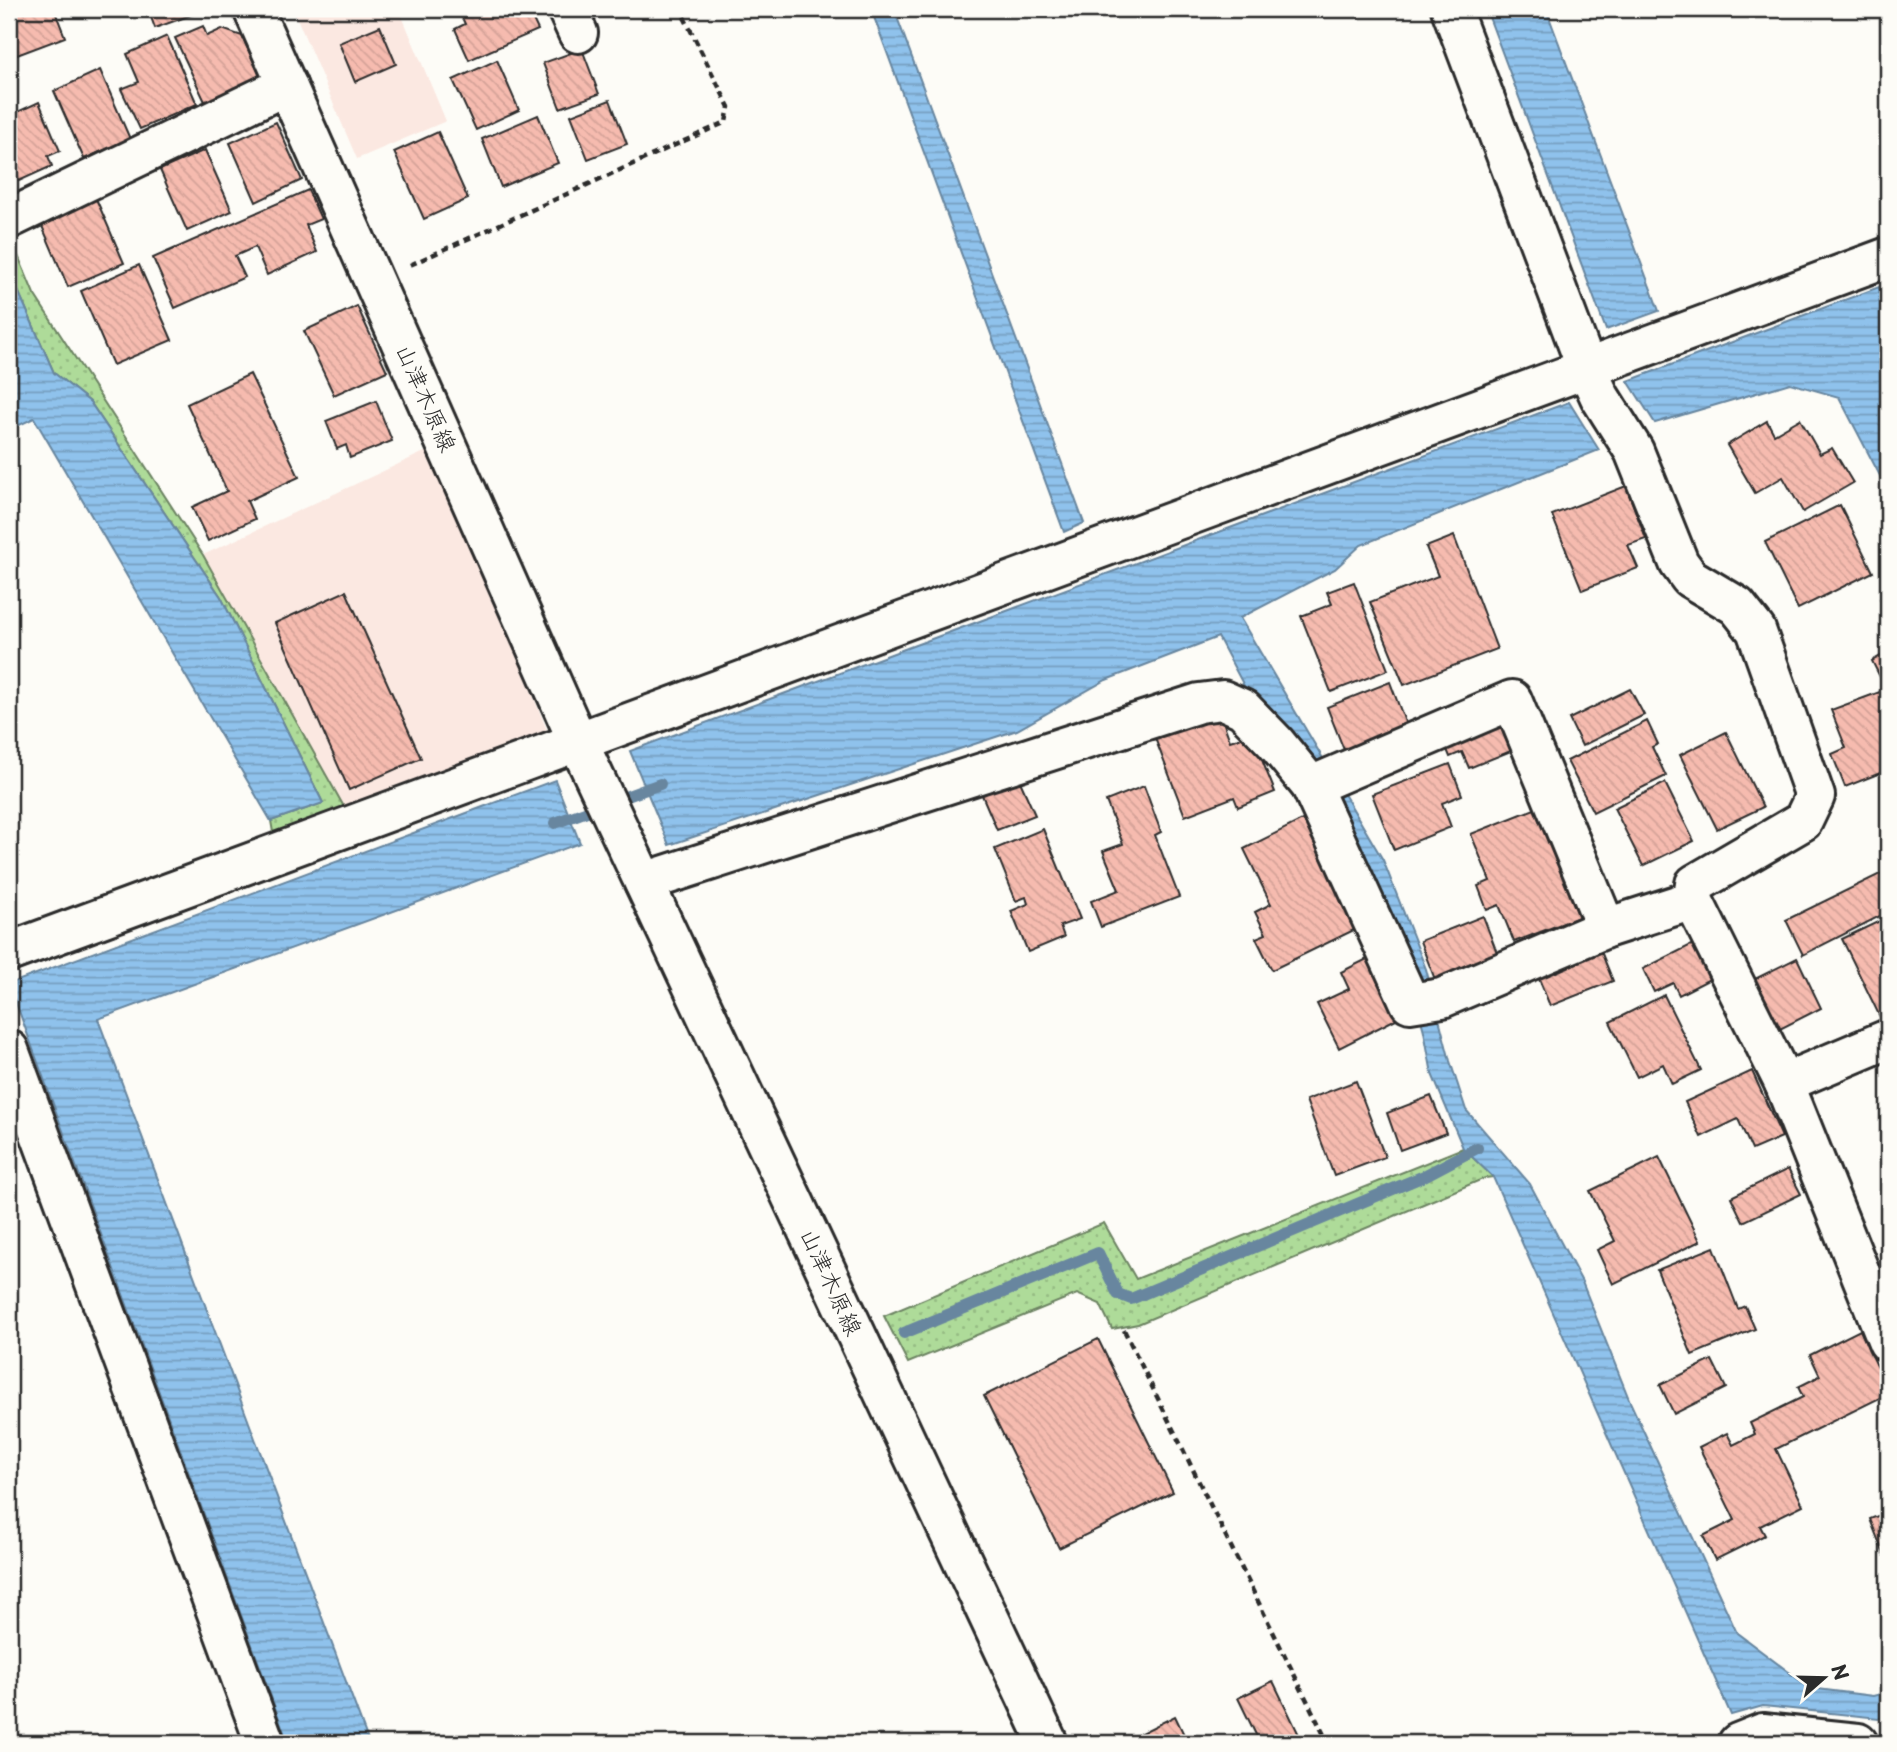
<svg xmlns="http://www.w3.org/2000/svg" width="1897" height="1752" font-family="'Playpen Sans','Klee One',sans-serif">
	<style>
		.built { fill: #fbe8e1 }
		.grass { fill: url(#grass-dots); stroke: #6c8362; stroke-width: 2 }
		.water { fill: url(#water-rules); stroke: #67869f; stroke-width: 2 }
		.lines { fill: none; stroke-linecap: round; stroke-linejoin: round }
		.stream { stroke: #67869f; stroke-width: 12 }
		.building { fill: url(#building-back-hatch); stroke: #2b2b2b; stroke-width: 2 }
		.minor-casing { stroke: #2b2b2b; stroke-width: 44 }
		.tertiary-casing { stroke: #2b2b2b; stroke-width: 44 }
		.path { stroke: #2b2b2b; stroke-width: 4.5; stroke-dasharray: 7 5; stroke-linecap: butt }
		.minor { stroke: #fdfcf7; stroke-width: 38 }
		.tertiary { stroke: #fdfcf7; stroke-width: 38 }
		.labels { text-anchor: middle; stroke-width: 5; stroke-linejoin: round; paint-order: stroke }
		.street-label { font-size: 23px; fill: #2b2b2b; stroke: #fdfcf7 }
	</style>
	<defs>
		<pattern id="grass-dots" width="8" height="8" patternUnits="userSpaceOnUse" patternTransform="scale(1.75)"><rect width="8" height="8" fill="#aedb99"/><path d="M2 2h.1M6 6h.1" fill="none" stroke="#96bc84" stroke-width="1.8" stroke-linecap="round"/></pattern>
		<pattern id="water-rules" width="6" height="5" patternUnits="userSpaceOnUse" patternTransform="scale(1.75)"><rect width="6" height="5" fill="#8fc2ec"/><path d="M0 2.5h6" fill="none" stroke="#759ebf"/></pattern>
		<pattern id="building-back-hatch" width="6" height="6" patternUnits="userSpaceOnUse" patternTransform="scale(1.75)"><rect width="6" height="6" fill="#f6bbaf"/><path d="M-1 5l2 2M0 0l6 6M5-1l2 2" fill="none" stroke="#d3a197"/></pattern>
	</defs>
	<rect width="100%" height="100%" fill="#fdfcf7"/>
	<filter id="ink" filterUnits="userSpaceOnUse"><feTurbulence type="fractalNoise" baseFrequency=".0143" numOctaves="2"/><feDisplacementMap in="SourceGraphic" scale="14" xChannelSelector="R" yChannelSelector="G"/><feConvolveMatrix kernelMatrix="1 2 1 2 8 2 1 2 1" color-interpolation-filters="sRGB"/></filter>
	<g filter="url(#ink)">
		<!-- built -->
		<g class="built">
			<path d="M293,9h106l47,112 -89,38z"/>
			<path d="M433,448l118,292 -203,74 -145,-259z"/>
		</g>
		<!-- grass -->
		<g class="grass">
			<path d="M9,234l25,60 169,261 145,259 -74,24 -3,-17 52,-18 -102,-206 -131,-195 -36,-29 -45,-103z"/>
			<path d="M1463,1148l30,29 -8,1 -347,146 -26,5 -12,-25 -23,-10 -169,69 -24,-47 220,-93 32,56z"/>
		</g>
		<!-- water -->
		<g class="water">
			<path d="M871,9h23l190,514 -20,9z"/>
			<path d="M1486,9h60l113,302 -53,19z"/>
			<path d="M9,270l45,103 36,29 131,195 102,206 -52,18 -237,-403 -25,12z"/>
			<path d="M1879,287l9,28v176l-49,-94 -49,-14 -135,40 -27,-42z"/>
			<path d="M1569,402l30,48 -238,95 -26,24 -95,49 143,242 43,109 24,92 16,49 64,74 52,98 49,122 106,229 73,55 63,8 15,-4v27l-125,-13 -32,9 -238,-538 -30,-29 -31,-74 -8,-43 -18,-68 -155,-264 -33,-62 -112,43 -89,50 -348,115 -39,-94z"/>
			<path d="M555,780l25,63 -482,176 271,724h-81l-279,-759z"/>
		</g>
		<g class="lines">
			<!-- stream -->
			<g class="stream">
				<path d="M555,823l105,-39"/>
				<path d="M904,1333l194,-80 20,41 13,5 293,-123 53,-28"/>
			</g>
		</g>
		<!-- building -->
		<g class="building">
			<path d="M9,9h45l11,28 -56,21z"/>
			<path d="M148,9h60l-53,19z"/>
			<path d="M458,9h70l10,21 -69,30 -14,-31 10,-5z"/>
			<path d="M203,26l4,10 15,-7 20,7 21,46 -56,24 -32,-68z"/>
			<path d="M380,26l16,38 -41,18 -16,-39z"/>
			<path d="M167,36l30,68 -57,25 -19,-40 18,-7 -12,-28z"/>
			<path d="M582,49l17,45 -39,14 -17,-45z"/>
			<path d="M497,60l22,50 -43,20 -23,-50z"/>
			<path d="M100,70l30,69 -46,20 -30,-68z"/>
			<path d="M610,100l17,44 -39,15 -17,-44z"/>
			<path d="M39,102l21,49 -12,5 4,10 -33,15 -10,-21v-44z"/>
			<path d="M538,115l20,48 -57,24 -19,-48z"/>
			<path d="M276,122l26,58 -46,22 -26,-59z"/>
			<path d="M438,132l30,67 -44,20 -30,-67z"/>
			<path d="M205,150l27,61 -45,20 -27,-61z"/>
			<path d="M308,190l13,29 -15,6 11,27 -50,23 -12,-28 -20,9 10,21 -70,31 -22,-50z"/>
			<path d="M94,194l30,69 -56,24 -29,-68z"/>
			<path d="M139,265l33,75 -59,25 -32,-74z"/>
			<path d="M357,306l30,65 -53,24 -30,-64z"/>
			<path d="M250,374l49,103 -52,24 8,18 -47,22 -16,-34 35,-16 -40,-87z"/>
			<path d="M376,401l16,40 -42,17 -4,-13 -9,4 -11,-28z"/>
			<path d="M1800,419l20,35 12,-6 21,35 -50,29 -20,-35 -28,16 -28,-48 40,-24 7,13z"/>
			<path d="M1626,486l20,53 -18,6 10,23 -56,22 -30,-75z"/>
			<path d="M1840,505l33,67 -75,37 -33,-67z"/>
			<path d="M1454,536l43,113 -93,36 -34,-83 68,-26 -12,-29z"/>
			<path d="M1354,582l34,88 -57,22 -30,-76 31,-12 -5,-12z"/>
			<path d="M346,591l75,167 -72,32 -74,-167z"/>
			<path d="M1888,595v22l-8,-18z"/>
			<path d="M1888,652v31l-4,2 -12,-24z"/>
			<path d="M1390,682l18,48 -62,25 -19,-48z"/>
			<path d="M1630,689l14,26 -62,31 -13,-27z"/>
			<path d="M1888,689v81l-43,17 -13,-33 14,-6 -15,-38z"/>
			<path d="M1220,713l10,28 12,-4 18,18 15,37 -37,15 -4,-10 -49,19 -30,-78z"/>
			<path d="M1497,718l14,33 -42,17 -7,-16 -12,5 -7,-17z"/>
			<path d="M1647,721l11,23 -6,3 14,29 -73,36 -26,-51z"/>
			<path d="M1726,732l37,75 -46,22 -37,-74z"/>
			<path d="M1450,764l12,31 -20,8 9,24 -57,23 -22,-56z"/>
			<path d="M1019,779l16,36 -38,15 -15,-35z"/>
			<path d="M1665,783l29,58 -51,25 -29,-58z"/>
			<path d="M1144,786l17,46 -6,3 24,62 -78,30 -10,-26 28,-11 -16,-39 20,-7 -17,-43z"/>
			<path d="M1537,808l42,109 -65,25 -15,-37 -12,5 -9,-24 12,-5 -19,-47z"/>
			<path d="M1304,819l54,109 -86,42 -16,-32 10,-4 -11,-22 16,-8 -27,-55z"/>
			<path d="M1043,829l37,90 -20,7 4,11 -36,15 -17,-41 17,-7 -2,-7 -10,4 -21,-52z"/>
			<path d="M1884,872l4,9v31l-85,43 -17,-35z"/>
			<path d="M1483,916l16,42 -63,24 -16,-41z"/>
			<path d="M1888,917v99l-7,3 -39,-80z"/>
			<path d="M1598,944l15,37 -63,25 -15,-37z"/>
			<path d="M1693,944l17,35 -31,16 -6,-12 -19,9 -11,-23z"/>
			<path d="M1369,958l29,60 -59,30 -22,-44 32,-15 -8,-17z"/>
			<path d="M1797,958l24,50 -43,22 -25,-50z"/>
			<path d="M1664,995l37,75 -29,14 -9,-20 -26,13 -27,-55z"/>
			<path d="M1752,1071l30,66 -30,13 -14,-31 -37,18 -16,-35z"/>
			<path d="M1356,1081l29,76 -51,19 -28,-76z"/>
			<path d="M1431,1096l15,37 -46,17 -13,-37z"/>
			<path d="M1659,1157l41,84 -87,43 -16,-34 18,-9 -25,-50z"/>
			<path d="M1788,1169l13,25 -58,28 -12,-25z"/>
			<path d="M1714,1247l24,62 7,-3 10,23 -63,26 -35,-85z"/>
			<path d="M1860,1330l28,59v5l-112,55 27,56 -43,21 5,9 -50,25 -12,-24 32,-16 -36,-73 28,-14 6,12 22,-11 -5,-11 53,-26 -5,-10 22,-11 -10,-21z"/>
			<path d="M1098,1339l75,153 -114,56 -75,-152z"/>
			<path d="M1712,1360l14,28 -52,26 -14,-29z"/>
			<path d="M1888,1512v53l-18,-46z"/>
			<path d="M1273,1681l30,62h-43l-22,-45z"/>
			<path d="M1175,1716l13,27h-67z"/>
		</g>
		<g class="lines">
			<!-- minor casing -->
			<g class="minor-casing">
				<g id="minor">
					<path d="M567,9l11,24"/>
					<path d="M1451,9l136,360 13,28 34,54 45,112 11,15 47,28 19,24 59,166 -12,25 -108,63 -2,16 91,183 104,-44"/>
					<path d="M9,219l278,-134"/>
					<path d="M1311,786l201,-86 94,228"/>
					<path d="M644,882l555,-179 24,-3 20,9 32,33 36,44 99,217 32,-5 164,-70 87,-28"/>
					<path d="M9,952l1879,-695"/>
					<path d="M9,1050l256,693"/>
					<path d="M1784,1083l104,259"/>
					<path d="M1738,1743l25,-10 95,10"/>
				</g>
			</g>
			<!-- tertiary casing -->
			<g class="tertiary-casing">
				<path id="tertiary" d="M253,9l325,733 470,1001"/>
			</g>
			<!-- path -->
			<g class="path">
				<path d="M410,265l316,-143 3,-15 -49,-98"/>
				<path d="M1124,1330l204,413"/>
			</g>
			<!-- minor -->
			<use href="#minor" class="minor"/>
			<!-- tertiary -->
			<use href="#tertiary" class="tertiary"/>
		</g>
	</g>
	<g class="labels">
		<!-- street labels -->
		<g class="street-label">
			<text transform="translate(426 398) rotate(66)" y="8">山津木原線</text>
			<text transform="translate(831 1282) rotate(65)" y="8">山津木原線</text>
		</g>
	</g>
	<!-- margin -->
	<rect width="1897" height="1752" fill="none" stroke="#fdfcf7" stroke-width="35"/>
	<rect x="18" y="18" width="1862" height="1717" fill="none" stroke="#2b2b2b" stroke-width="2.5" filter="url(#ink)"/>
	<!-- north arrow -->
	<g transform="translate(1824 1678) rotate(70)" stroke="#fdfcf7" stroke-width="5" paint-order="stroke">
	<path d="M0-5L12 26L0 18L-12 26Z" fill="#2b2b2b"/>
	<text y="-10" font-size="19" font-weight="bold" text-anchor="middle" fill="#2b2b2b">N</text>
	</g>
</svg>
